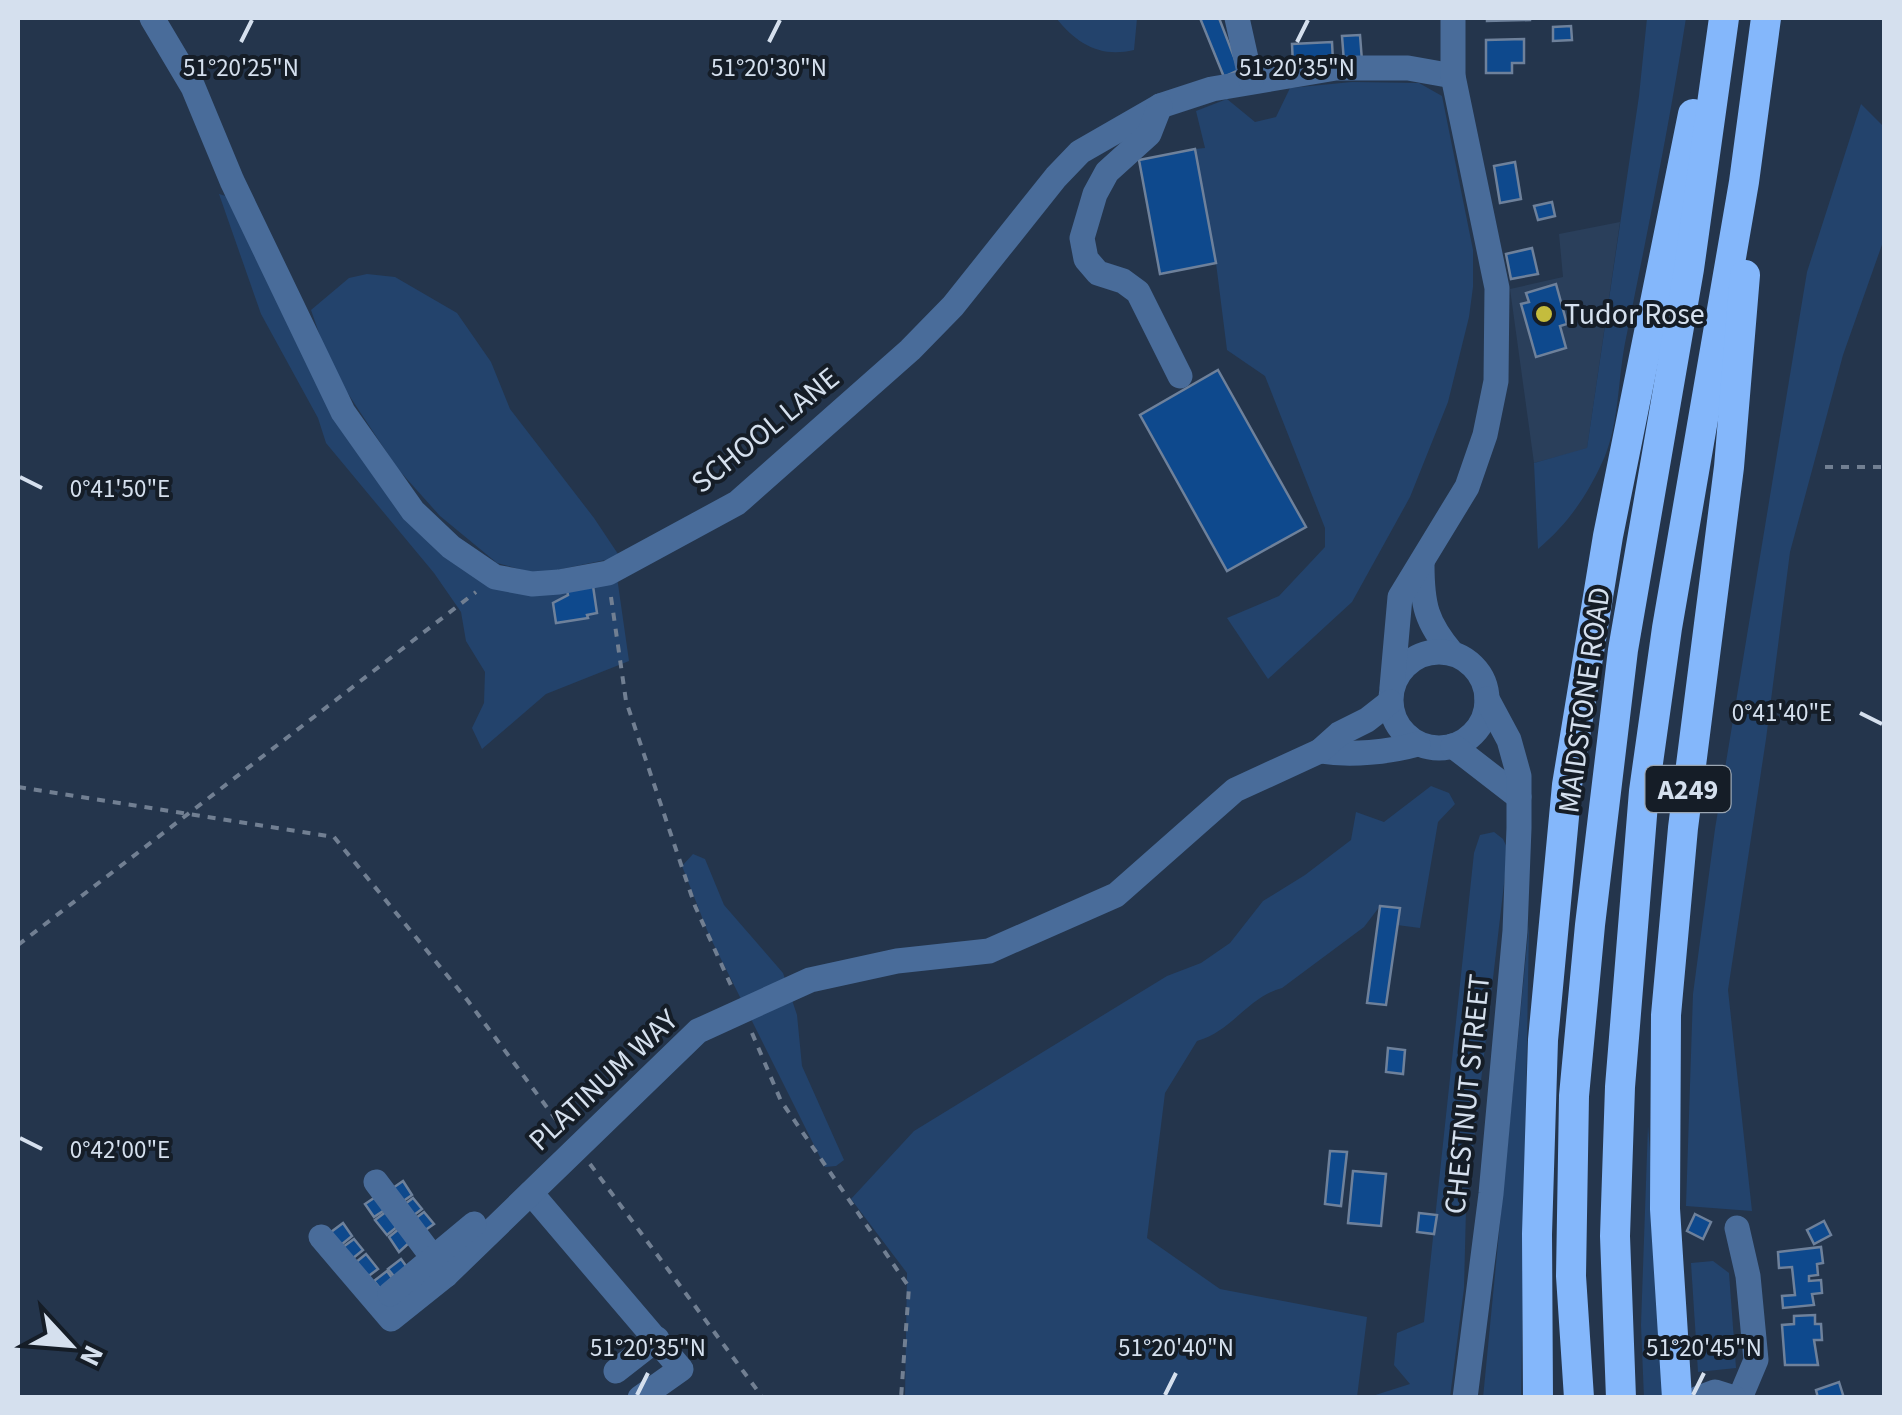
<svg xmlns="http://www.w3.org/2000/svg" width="1902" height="1415" font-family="'Source Sans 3',sans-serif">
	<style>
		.built { fill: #2a3f5b }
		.green { fill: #23436c; fill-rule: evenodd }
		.building { fill: #0e498d; stroke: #6e819b; stroke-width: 2.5 }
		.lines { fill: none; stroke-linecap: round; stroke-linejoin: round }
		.path { stroke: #717f92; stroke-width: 4; stroke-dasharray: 8 8; stroke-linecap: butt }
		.minor { stroke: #496c9a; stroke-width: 25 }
		.highway { stroke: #84b7fb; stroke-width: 30 }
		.ticks { fill: none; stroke: #d5e0ee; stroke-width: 4 }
		.poi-dot { fill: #c4bc3d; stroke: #151d27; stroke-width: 4 }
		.labels { text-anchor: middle; stroke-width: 8; stroke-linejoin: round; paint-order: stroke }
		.shield { fill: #151d27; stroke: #9ba6b2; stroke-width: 2.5 }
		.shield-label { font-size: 28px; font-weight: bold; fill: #d5e0ee }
		.poi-label { font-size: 30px; fill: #d5e0ee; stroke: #151d27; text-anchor: start }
		.street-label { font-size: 30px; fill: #d5e0ee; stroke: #151d27 }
		.ticks-label { font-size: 25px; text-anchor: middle; fill: #d5e0ee; stroke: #151d27; stroke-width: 8; stroke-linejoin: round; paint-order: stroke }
	</style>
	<rect width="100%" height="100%" fill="#24354c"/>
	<!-- built -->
	<path class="built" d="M1620,222l-33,227 -53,14 -24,-174 53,-12 -4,-43z"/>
	<!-- green -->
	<g class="green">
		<path d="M1056,18h81l-3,32c-34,8 -57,-6 -78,-32z"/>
		<path d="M1647,18h39c-17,109 -39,216 -61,325 -7,37 -6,78 -20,113 -16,37 -36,67 -67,93l-4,-86 53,-15 52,-352z"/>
		<path d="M1352,82l67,1 23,13 31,154v37l-4,30 -21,85 -38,95 -58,105 -84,77 -41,-61 52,-22 46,-49v-19l-60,-152 -38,-26 -11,-87 -21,-114 10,-1 -9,-37 31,-12 28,23 21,-5 14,-29z"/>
		<path d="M1861,104l23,23v112l-41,116 -53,197 -24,187 -38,251 24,221 -66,-5 7,-212 22,-165 92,-557z"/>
		<path d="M219,194l17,5 95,216 159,169 127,-7 12,84 -83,33 -64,55 -10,-21 12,-25 1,-31 -19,-31 -5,-29 -27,-39 -108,-130 -8,-25 -57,-104zM568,590l19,28 -31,5 -3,-20 15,-8z"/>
		<path d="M367,274l28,3 62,36 34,49 19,47 84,109 26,39 -83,17 -40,-11 -57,-47 -43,-48 -66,-100 -20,-58 38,-32z"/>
		<path d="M1431,786l18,7 6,11 -17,18 -18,106 -23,-3 -17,-19 -16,21 -82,61c-34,9 -51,44 -85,53l-32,52 -18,145 73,51 147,28 -10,80h-452l2,-124 -56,-74 63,-68 253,-155 34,-13 29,-20 33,-42 42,-26 46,-35 5,-28 28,10z"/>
		<path d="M1494,832l9,7 5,11 -42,359 -2,79 -14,109 -84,1 44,-14 -16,-19 3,-32 27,-11 50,-469 6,-18z"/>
		<path d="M693,854l12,5 19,46 59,68 14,42 5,51 42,94 -8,6 -11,1 -116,-232 -27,-69z"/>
		<path d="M1529,924l-8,473 -38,1z"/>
		<path d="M1648,1126l22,271 -26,1 -3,-73z"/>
		<path d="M1713,1261l16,12 7,95 -38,4 -7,-109z"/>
	</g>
	<!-- building -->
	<g class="building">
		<path d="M1200,18h19l20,52 -15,7z"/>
		<path d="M1487,18h43v2l-43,1z"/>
		<path d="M1571,26l1,14 -19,1v-14z"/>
		<path d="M1360,35l2,26 -18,1 -2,-26z"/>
		<path d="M1524,39v24h-12v10h-26v-33z"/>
		<path d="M1332,42l1,20 -40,3 -1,-21z"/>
		<path d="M1195,149l21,114 -56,11 -21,-114z"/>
		<path d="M1515,162l6,37 -21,4 -6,-37z"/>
		<path d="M1552,202l3,14 -17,4 -4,-14z"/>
		<path d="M1532,248l6,26 -27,5 -5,-25z"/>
		<path d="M1556,284l11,40 -7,2 6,22 -30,9 -15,-53 8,-2 -3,-9z"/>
		<path d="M1218,370l88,157 -79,44 -87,-156z"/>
		<path d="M593,586l4,27 -10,2 1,3 -32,5 -3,-20 15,-8 -1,-5z"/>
		<path d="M1380,906l20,2 -14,97 -19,-2z"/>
		<path d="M1388,1048l17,2 -2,24 -17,-2z"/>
		<path d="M1330,1151l17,1 -6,54 -16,-2z"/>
		<path d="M1353,1171l33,3 -5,52 -33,-3z"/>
		<path d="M403,1181l9,14 -13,9 -9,-14z"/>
		<path d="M377,1196l9,13 -12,8 -9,-13z"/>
		<path d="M413,1198l9,11 -12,9 -9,-11z"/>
		<path d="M387,1211l11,15 -11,9 -12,-15z"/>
		<path d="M424,1212l10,12 -13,9 -9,-12z"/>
		<path d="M1419,1213l18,2 -3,19 -17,-2z"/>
		<path d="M1695,1214l16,8 -8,17 -16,-8z"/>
		<path d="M1824,1221l7,14 -17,9 -7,-14z"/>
		<path d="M343,1223l9,13 -11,9 -10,-13z"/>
		<path d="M400,1228l10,14 -11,10 -10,-15z"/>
		<path d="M354,1239l9,11 -11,9 -9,-12z"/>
		<path d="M1821,1247l2,16 -6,1 1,11 -9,1v5l12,-1 1,13 -10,1 2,11 -31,3 -1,-12 13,-1 -3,-28 -13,1 -1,-16z"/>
		<path d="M366,1254l12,15 -12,9 -11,-15z"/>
		<path d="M401,1259l8,11 -12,10 -9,-11z"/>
		<path d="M387,1271l8,11 -12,10 -9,-11z"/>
		<path d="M1815,1315v9h6l1,16h-8l4,25h-33l-3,-40 12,-1v-8z"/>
		<path d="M1839,1382l5,16h-26l-2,-8z"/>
	</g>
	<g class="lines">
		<!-- path -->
		<g class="path">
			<path d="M1825,467h59"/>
			<path d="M611,597l15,104 69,205 39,86"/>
			<path d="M18,787l316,50 134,164 95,128"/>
			<path d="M18,945l458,-353"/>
			<path d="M752,1033l29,68 128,186 -8,111"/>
			<path d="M590,1164l173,234"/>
		</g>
		<!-- minor -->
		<g class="minor">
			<path d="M152,18l41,69 39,94 111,231 70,99 38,36 44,30 37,7 27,-2 49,-9 129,-70 173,-153 43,-44 103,-129 24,-25 80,-46 52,-17 124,-21h72l45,8"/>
			<path d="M1237,18l14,63"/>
			<path d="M1160,106l-11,28 -42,38 -12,22 -13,44 4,21 12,14 25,8 15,11 42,84"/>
			<path d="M1422,564c0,41 4,58 30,89"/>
			<circle cx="1439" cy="700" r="48"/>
			<path d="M1392,687l8,-90 67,-110 18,-52 11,-54 1,-93 -44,-212v-58"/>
			<path d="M1453,746l66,51"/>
			<path d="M1320,751c31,5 69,1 98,-7"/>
			<path d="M376,1182l70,93"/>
			<path d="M531,1193l150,176 -41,29"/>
			<path d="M1737,1228l11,48 8,84 -16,38"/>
			<path d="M321,1237l70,82 55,-44 252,-244 112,-51 87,-19 92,-10 127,-56 119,-105 85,-39 19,-17 28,-14 23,-18"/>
			<path d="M390,1294l84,-70"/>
			<path d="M616,1371l41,-32"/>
			<path d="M1465,1398l26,-204 24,-263 4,-103v-52l-10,-36 -22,-41"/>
			<path d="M1699,1398l16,-6 19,6"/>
		</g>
		<!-- highway -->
		<g class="highway">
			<path d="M1538,1398l-1,-164 6,-194 24,-255 41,-249 85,-422"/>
			<path d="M1579,1398l-8,-122 3,-180 16,-171 33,-275 66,-381 35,-251"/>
			<path d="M1621,1398l-6,-162 5,-149 24,-296 23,-163 77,-446 22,-164"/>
			<path d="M1677,1398l-12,-189 1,-194 17,-187 46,-361 16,-192"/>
		</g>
	</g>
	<!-- ticks -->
	<path class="ticks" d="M241,42l11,-22M769,42l11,-22M1297,42l11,-22M20,477l22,11M1860,713l22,11M20,1138l22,11M637,1395l11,-22M1165,1395l11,-22M1693,1395l11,-22"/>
	<!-- markers -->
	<circle class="poi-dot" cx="1544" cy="314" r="10"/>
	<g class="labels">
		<!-- shield labels -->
		<rect class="shield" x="1645.5" y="766" width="85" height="46" rx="8"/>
		<g class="shield-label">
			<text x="1688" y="799">A249</text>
		</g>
		<!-- poi labels -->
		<g class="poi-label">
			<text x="1564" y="324">Tudor Rose</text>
		</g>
		<!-- street labels -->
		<g class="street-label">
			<text transform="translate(765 430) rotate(-39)" y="10">SCHOOL LANE</text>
			<text transform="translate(1584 700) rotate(-82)" y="10">MAIDSTONE ROAD</text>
			<text transform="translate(603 1080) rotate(-43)" y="10">PLATINUM WAY</text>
			<text transform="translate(1467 1094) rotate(-84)" y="10">CHESTNUT STREET</text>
		</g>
	</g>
	<g class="ticks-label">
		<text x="241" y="76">51°20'25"N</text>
		<text x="769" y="76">51°20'30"N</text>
		<text x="1297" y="76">51°20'35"N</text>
		<text x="120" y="497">0°41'50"E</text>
		<text x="1782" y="721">0°41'40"E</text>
		<text x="120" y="1158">0°42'00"E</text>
		<text x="648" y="1356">51°20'35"N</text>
		<text x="1176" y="1356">51°20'40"N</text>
		<text x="1704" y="1356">51°20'45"N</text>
	</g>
	<!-- border -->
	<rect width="1902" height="1415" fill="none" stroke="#d5e0ee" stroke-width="40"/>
	<!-- north arrow -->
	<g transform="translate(70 1345) rotate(116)" stroke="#151d27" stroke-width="8" paint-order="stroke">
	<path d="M0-8L18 38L0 25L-18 38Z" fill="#d5e0ee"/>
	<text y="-15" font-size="28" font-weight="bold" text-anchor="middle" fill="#d5e0ee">N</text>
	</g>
</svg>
